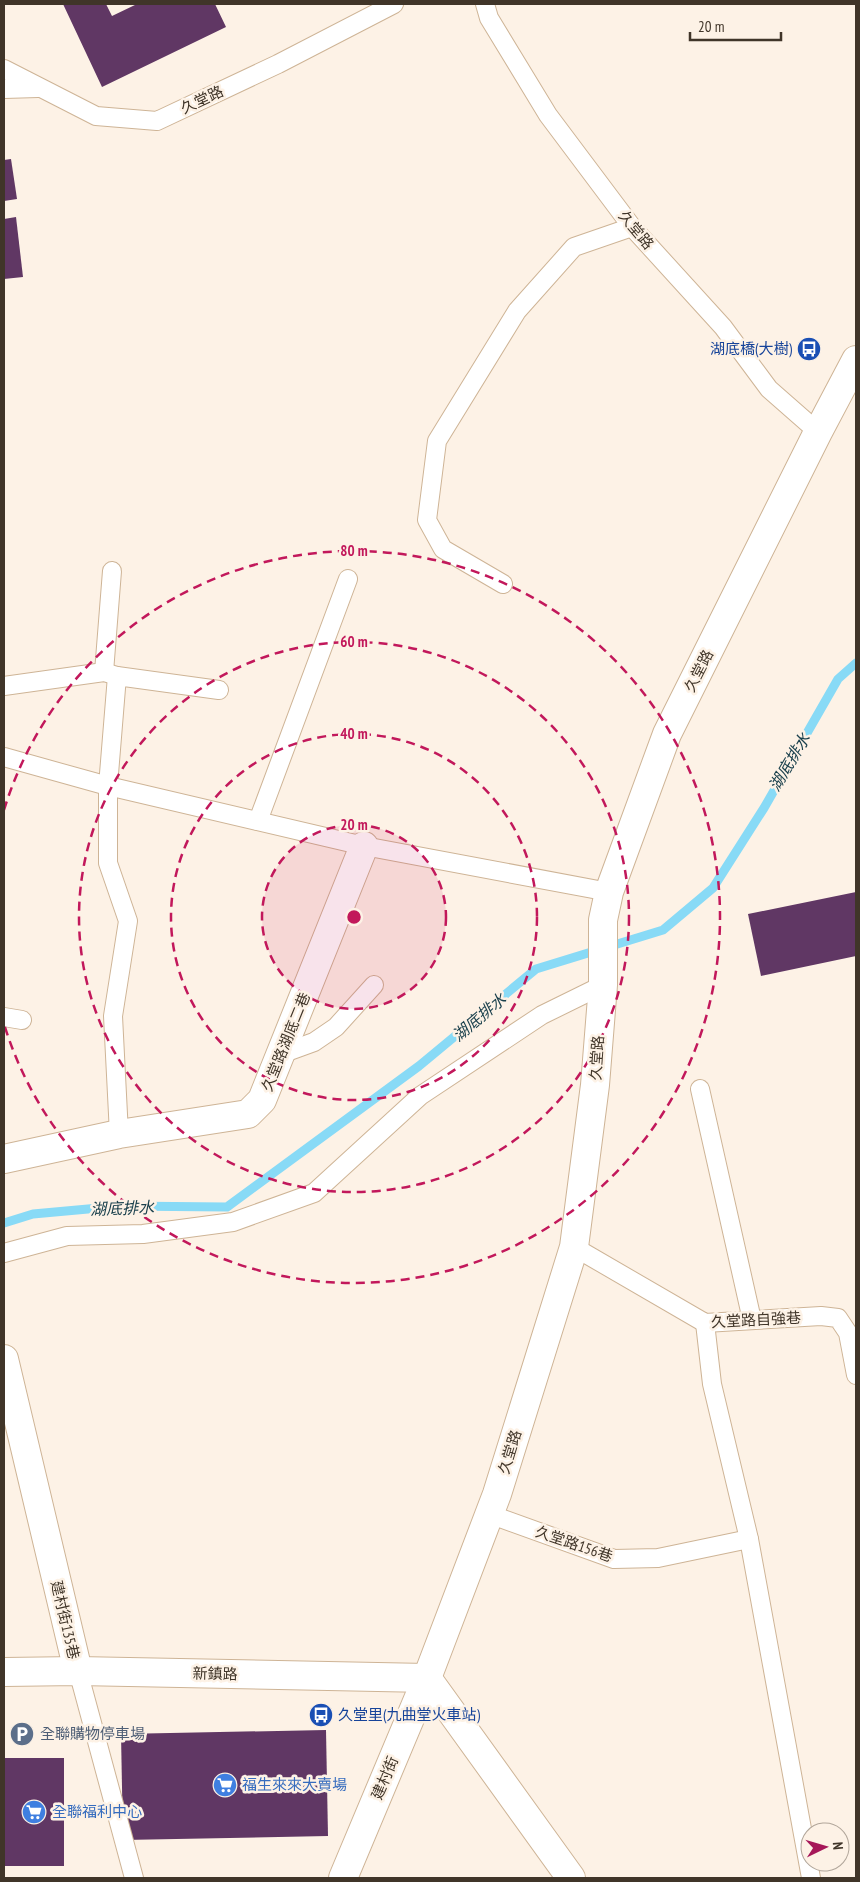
<svg xmlns="http://www.w3.org/2000/svg" width="860" height="1882" font-family="'PT Sans Narrow','Noto Sans TC',sans-serif">
	<style>
		.lines { fill: none; stroke-linecap: round; stroke-linejoin: round }
		.stream { stroke: #88daf6; stroke-width: 9 }
		.building { fill: #603764 }
		.lane-casing { stroke: #ceb496; stroke-width: 20 }
		.street-casing { stroke: #ceb496; stroke-width: 30 }
		.secondary-casing { stroke: #ceb496; stroke-width: 30 }
		.lane { stroke: #fff; stroke-width: 18 }
		.street { stroke: #fff; stroke-width: 28 }
		.secondary { stroke: #fff; stroke-width: 28 }
		.ring { fill: none; stroke: #c2185b; stroke-width: 2.5; stroke-dasharray: 9 6 }
		.labels { text-anchor: middle; stroke-width: 5; stroke-linejoin: round; paint-order: stroke }
		.street-label { font-size: 15px; fill: #403529; stroke: #fdf2e6 }
		.transit-label { font-size: 15px; fill: #164399; stroke: #fdf2e6; text-anchor: end }
		.service-label { font-size: 15px; fill: #4e5e75; stroke: #fdf2e6; text-anchor: start }
		.shop-label { font-size: 15px; fill: #366cbe; stroke: #fdf2e6; text-anchor: start }
		.water-label { font-size: 16px; font-style: italic; fill: #1b414d; stroke: #fdf2e6 }
		.centre { fill: #c2185b; stroke: #fdf2e6; stroke-width: 2.5 }
		.ring-label { font-size: 15px; text-anchor: middle; font-weight: bold; fill: #c2185b; stroke: #fdf2e6; stroke-width: 5; stroke-linejoin: round; paint-order: stroke }
	</style>
	<rect width="100%" height="100%" fill="#fdf2e6"/>
	<g class="lines">
		<!-- stream -->
		<path class="stream" d="M4,1223l29,-9 88,-8 106,1 192,-141 117,-97 127,-39 50,-42 51,-80 74,-129 18,-16"/>
	</g>
	<!-- building -->
	<g class="building">
		<path d="M63,4h43l6,12 25,-12h78l11,23 -124,60z"/>
		<path d="M11,159l6,40 -13,2v-41z"/>
		<path d="M16,217l7,60 -19,2v-60z"/>
		<path d="M856,892v64l-95,20 -13,-62z"/>
		<path d="M326,1730l2,106 -205,4 -2,-106z"/>
		<rect x="4" y="1758" width="60" height="108"/>
	</g>
	<g class="lines">
		<!-- lane casing -->
		<g class="lane-casing">
			<g id="lane">
				<path d="M485,4l4,14 59,97 84,112 91,100 46,62 49,43"/>
				<path d="M4,69l92,47 61,5 121,-57 116,-60"/>
				<path d="M4,89l34,-1"/>
				<path d="M503,584l-60,-35 -16,-29 10,-79 80,-130 57,-64 58,-20"/>
				<path d="M104,672l8,-101"/>
				<path d="M4,686l100,-14 13,4"/>
				<path d="M4,757l104,29 256,60 245,46"/>
				<path d="M258,821l90,-242"/>
				<path d="M4,1017l18,3"/>
				<path d="M281,1054l33,-12 22,-15 38,-42"/>
				<path d="M700,1089l52,231"/>
				<path d="M119,1134l-6,-118 15,-95 -20,-58v-77l9,-110 102,14"/>
				<path d="M574,1247l131,76 116,-7 17,2 10,15 8,42"/>
				<path d="M4,1253l63,-17 76,-2 90,-12 81,-29 106,-97 122,-81 61,-30"/>
				<path d="M705,1323l7,61 37,155 62,339"/>
				<path d="M489,1514l125,45 44,-1 91,-19"/>
				<path d="M78,1671l56,207"/>
			</g>
		</g>
		<!-- street casing -->
		<g class="street-casing">
			<g id="street">
				<path d="M4,1159l115,-25 129,-20 14,-14 102,-254"/>
				<path d="M4,1359l74,312"/>
				<path d="M343,1878l84,-200"/>
			</g>
		</g>
		<!-- secondary casing -->
		<g class="secondary-casing">
			<g id="secondary">
				<path d="M4,1672l74,-1 349,7"/>
				<path d="M427,1678l70,-184 77,-247 21,-162 8,-100v-65l6,-28 58,-158 151,-302 38,-72"/>
				<path d="M427,1678l144,200"/>
			</g>
		</g>
		<!-- lane -->
		<use href="#lane" class="lane"/>
		<!-- street -->
		<use href="#street" class="street"/>
		<!-- secondary -->
		<use href="#secondary" class="secondary"/>
	</g>
	<!-- distance rings -->
	<circle cx="354" cy="917" r="92" fill="#c2185b" fill-opacity=".12"/>
	<g class="ring">
		<circle cx="354" cy="917" r="92"/>
		<circle cx="354" cy="917" r="183"/>
		<circle cx="354" cy="917" r="275"/>
		<path d="M4 810A366 366 0 1 1 4 1024"/>
	</g>
	<!-- icons -->
	<defs>
		<g id="bus-disc" transform="scale(1.25)"><circle r="9.5" fill="#1a4fb4" stroke="#fdf2e6"/><path d="M-5-6H5V4H4V6H2V4H-2V6H-4V4H-5ZM-3.5-4V0h7V-4ZM-3.5 1.2v1.5H-2V1.2ZM2 1.2v1.5H3.5V1.2Z" fill="#fff"/></g>
		<g id="parking-disc" transform="scale(1.25)"><circle r="9.5" fill="#5c6f8a" stroke="#fdf2e6"/><path d="M-3.5-5.5H1a3.5 3.5 0 0 1 0 7H-1V5.5H-3.5ZM-1-3.4V-.6H.8a1.4 1.4 0 0 0 0-2.8Z" fill="#fff"/></g>
		<g id="supermarket-disc" transform="scale(1.25)"><circle r="9.5" fill="#3f7fe0" stroke="#fdf2e6"/><path d="M-6-5.5h2.5l.6 2H6L4.5 2H-2.5L-4.4-4H-6ZM-1.5 3.2a1.3 1.3 0 1 0 .1 0ZM3 3.2a1.3 1.3 0 1 0 .1 0Z" fill="#fff"/></g>
	</defs>
	<g fill-rule="evenodd">
		<use href="#bus-disc" x="809" y="349"/>
		<use href="#bus-disc" x="321" y="1715"/>
		<use href="#parking-disc" x="22" y="1734"/>
		<use href="#supermarket-disc" x="225" y="1785"/>
		<use href="#supermarket-disc" x="34" y="1812"/>
	</g>
	<g class="labels">
		<!-- street labels -->
		<g class="street-label">
			<text transform="translate(202 100) rotate(-25)" y="5">久堂路</text>
			<text transform="translate(636 230) rotate(50)" y="5">久堂路</text>
			<text transform="translate(699 671) rotate(-63)" y="5">久堂路</text>
			<text transform="translate(286 1042) rotate(-68)" y="5">久堂路湖底二巷</text>
			<text transform="translate(597 1058) rotate(-86)" y="5">久堂路</text>
			<text transform="translate(756 1320) rotate(-3)" y="5">久堂路自強巷</text>
			<text transform="translate(510 1452) rotate(-73)" y="5">久堂路</text>
			<text transform="translate(574 1544) rotate(19)" y="5">久堂路156巷</text>
			<text transform="translate(65 1620) rotate(77)" y="5">建村街135巷</text>
			<text transform="translate(215 1674) rotate(1)" y="5">新鎮路</text>
			<text transform="translate(385 1778) rotate(-67)" y="5">建村街</text>
		</g>
		<!-- transit labels -->
		<g class="transit-label">
			<text x="792" y="354">湖底橋(大樹)</text>
			<text x="338" y="1720" text-anchor="start">久堂里(九曲堂火車站)</text>
		</g>
		<!-- service labels -->
		<g class="service-label">
			<text x="40" y="1739">全聯購物停車場</text>
		</g>
		<!-- shop labels -->
		<g class="shop-label">
			<text x="242" y="1790">福生來來大賣場</text>
			<text x="52" y="1817">全聯福利中心</text>
		</g>
		<!-- water labels -->
		<g class="water-label">
			<text transform="translate(789 762) rotate(-59)" y="6">湖底排水</text>
			<text transform="translate(479 1017) rotate(-40)" y="6">湖底排水</text>
			<text transform="translate(122 1208) rotate(-2)" y="6">湖底排水</text>
		</g>
	</g>
	<circle cx="354" cy="917" r="8" class="centre"/>
	<g class="ring-label">
		<text x="354" y="556">80 m</text>
		<text x="354" y="647">60 m</text>
		<text x="354" y="739">40 m</text>
		<text x="354" y="830">20 m</text>
	</g>
	<!-- border -->
	<rect width="860" height="1882" fill="none" stroke="#403529" stroke-width="10"/>
	<!-- north arrow -->
	<g transform="translate(825 1847) rotate(85)"><circle r="24" fill="#fdf2e6" stroke="#b1a69a"/>
	<path d="M0-4L9 19L0 12L-9 19Z" fill="#a61759"/>
	<text y="-8" font-size="14" font-weight="bold" text-anchor="middle" fill="#403529">N</text>
	</g>
	<!-- scale -->
	<path d="M690 32v8h91v-8" fill="none" stroke="#403529" stroke-width="2.5"/>
	<text x="698" y="32" font-size="15" fill="#403529" stroke="#fdf2e6" stroke-width="4" paint-order="stroke">20 m</text>
</svg>
